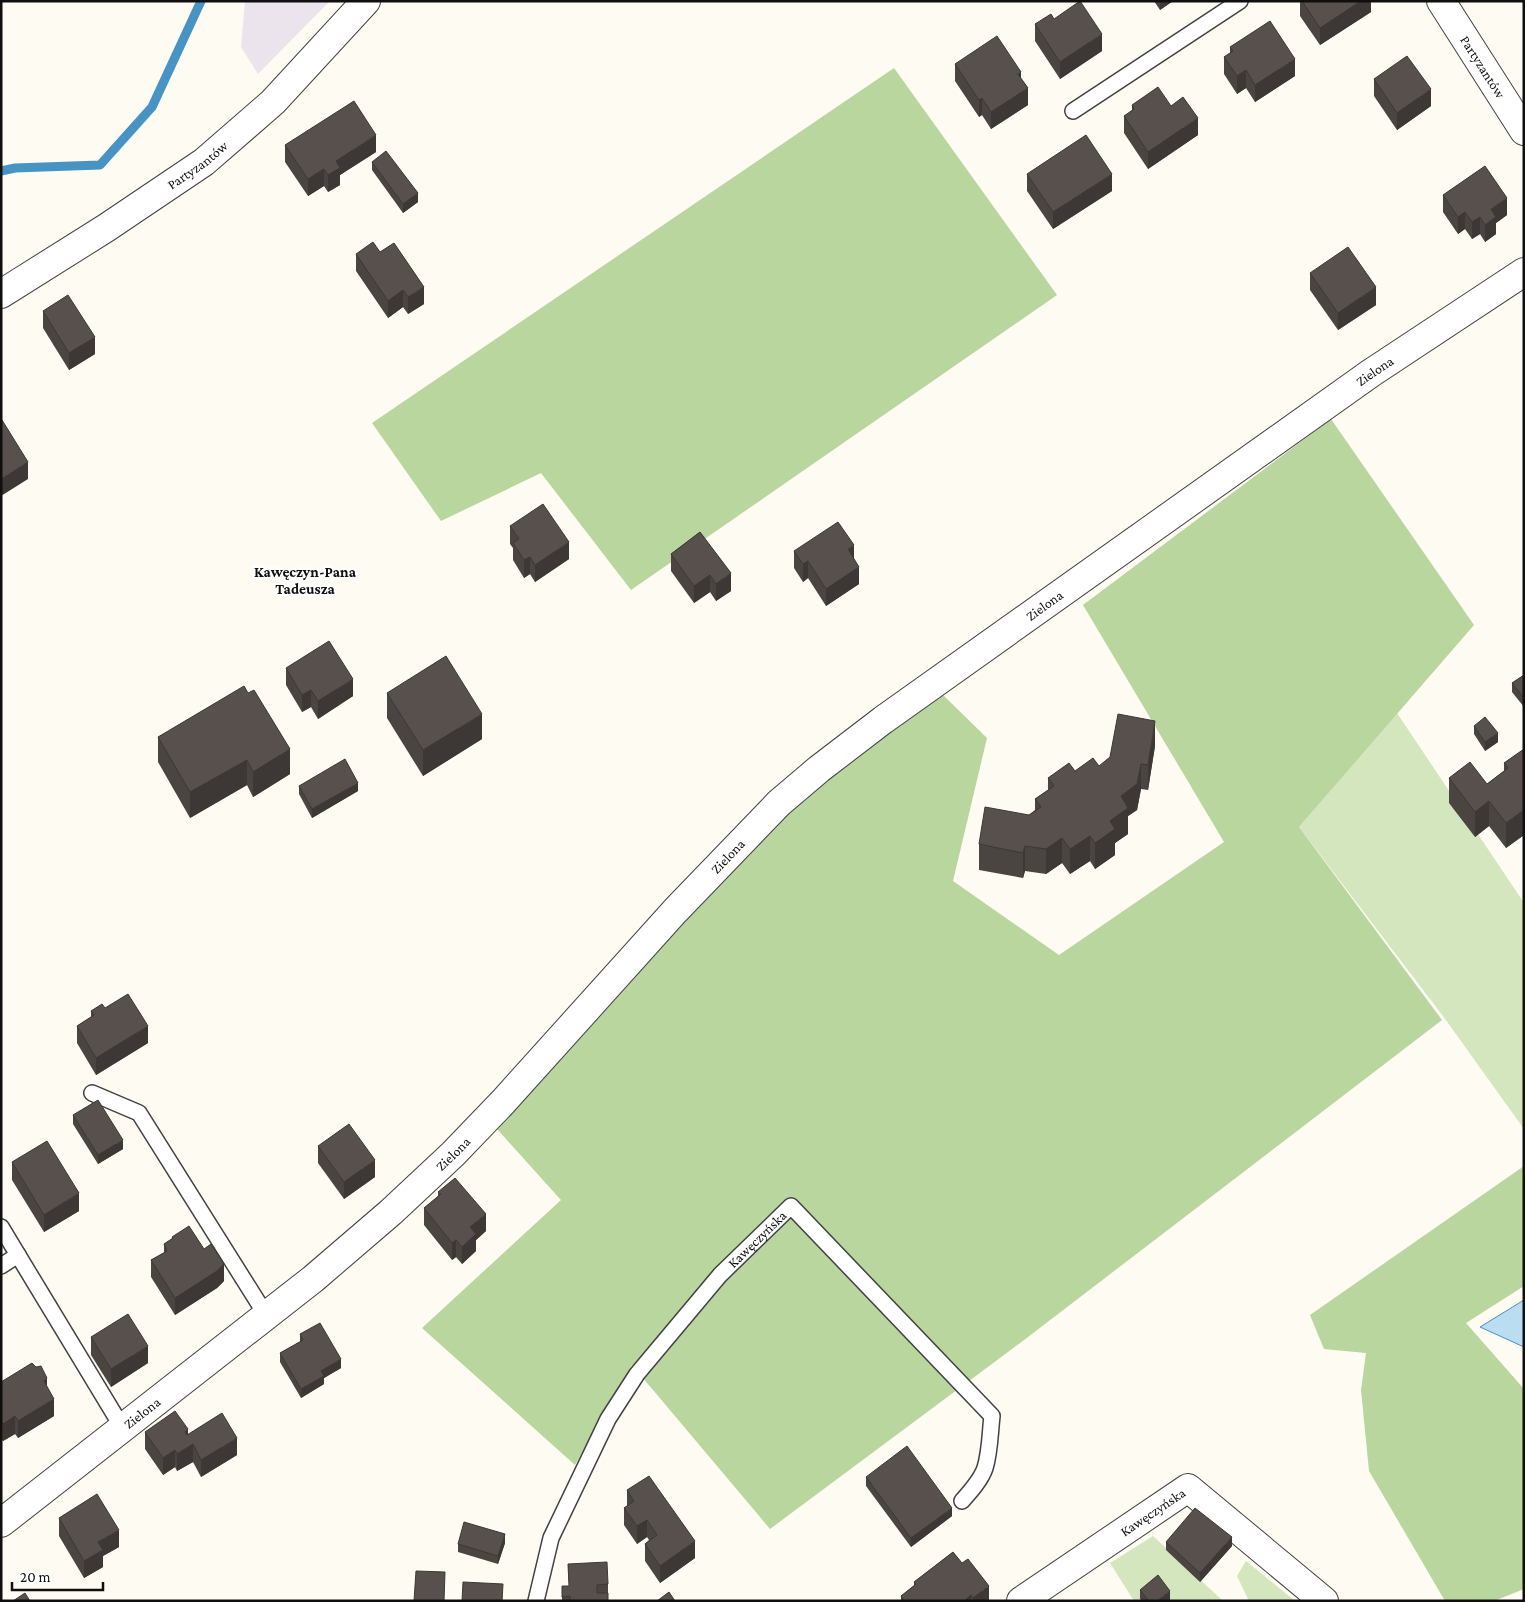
<svg xmlns="http://www.w3.org/2000/svg" width="1525" height="1602" font-family="'Crimson Pro',serif">
	<style>
		.industrial { fill: #ece4ed }
		.green { fill: #d3e6bd }
		.forest { fill: #b8d69e }
		.water { fill: #baddf1; stroke: #4793c3 }
		.lines { fill: none; stroke-linecap: round; stroke-linejoin: round }
		.stream { stroke: #4793c3; stroke-width: 9 }
		.service-casing { stroke: #424242; stroke-width: 18 }
		.minor-casing { stroke: #424242; stroke-width: 30 }
		.service { stroke: #fff; stroke-width: 15 }
		.minor { stroke: #fff; stroke-width: 28 }
		.wall { fill: #4b4541 }
		.shaded-wall { fill: #3d3835 }
		.building { fill: #57504c; stroke: #3d3835 }
		.labels { text-anchor: middle; stroke-width: 5; stroke-linejoin: round; paint-order: stroke }
		.street-label { font-size: 14px; fill: #0f0f0f; stroke: #fff }
		.neighbourhood-label { font-size: 15px; font-weight: bold; fill: #0f0f0f; stroke: #fff }
	</style>
	<rect width="100%" height="100%" fill="#fefbf2"/>
	<!-- industrial -->
	<path class="industrial" d="M245,1h85l-72,73 -17,-27z"/>
	<!-- green -->
	<g class="green">
		<path d="M1397,713l127,190v226l-81,-113 -144,-189z"/>
		<path d="M1153,1536l70,65h-89l-24,-38z"/>
		<path d="M1246,1561l49,40h-46l-12,-25z"/>
	</g>
	<!-- forest -->
	<g class="forest">
		<path d="M894,68l163,227 -426,295 -90,-117 -100,48 -69,-98z"/>
		<path d="M1331,419l143,206 -175,202 143,193 -414,317 -258,192 -138,-164 -57,100 -153,-137 139,-128 -64,-71 164,-187 131,-140 150,-108 45,44 -34,143 106,74 165,-113 -141,-237z"/>
		<path d="M1524,1166v120l-58,37 58,66v200l-30,12h-49l-76,-130 -8,-81 5,-37 -42,-4 -14,-34z"/>
	</g>
	<!-- water -->
	<path class="water" d="M1524,1300v47l-44,-20z"/>
	<g class="lines">
		<!-- stream -->
		<path class="stream" d="M1,171l14,-3 85,-3 52,-58 49,-106"/>
		<!-- service casing -->
		<g class="service-casing">
			<g id="service">
				<path d="M1073,111l167,-110"/>
				<path d="M92,1093l47,20 127,202"/>
				<path d="M1,1227l121,200"/>
				<path d="M1,1266l17,-11"/>
				<path id="s1" d="M536,1601l15,-63 57,-119 29,-45 83,-99 71,-69 201,210c-2,17 -2,36 -7,52 -4,12 -15,24 -23,33"/>
			</g>
		</g>
		<!-- minor casing -->
		<g class="minor-casing">
			<g id="minor">
				<path id="s2" d="M1441,1l83,130"/>
				<path id="s3" d="M1,294l105,-66 98,-66 69,-60 93,-101"/>
				<path id="s4" d="M1,1523l312,-244 78,-67 62,-58 50,-52 172,-191 104,-108 40,-34 64,-49 488,-347 153,-101"/>
				<path id="s5" d="M1021,1601l167,-113 136,113"/>
			</g>
		</g>
		<!-- service -->
		<use href="#service" class="service"/>
		<!-- minor -->
		<use href="#minor" class="minor"/>
	</g>
	<!-- wall -->
	<g class="wall">
		<path d="M1154,1h19l-13,9z"/>
		<path d="M1300,1h71v11l-51,33 -20,-29z"/>
		<path d="M1054,19l48,32 -42,28 -25,-38v-17z"/>
		<path d="M1230,47l65,29 -40,26 -9,-14 -9,6 -13,-20v-17l6,-4z"/>
		<path d="M955,64l66,15 7,26 -37,24 -9,-14 -3,2 -24,-36z"/>
		<path d="M1374,79l57,27 -34,24 -23,-34z"/>
		<path d="M1132,105l66,30 -50,34 -24,-36v-17l8,-5z"/>
		<path d="M285,145l91,7 -36,23v10l-12,7 -4,-6 -16,10 -23,-34z"/>
		<path d="M372,162l46,40 -15,11 -31,-43z"/>
		<path d="M1027,174l85,17 -59,38 -26,-38z"/>
		<path d="M1443,195l64,20 -11,8v11l-11,8 -5,-8 -8,5 -7,-10 -7,5 -15,-22z"/>
		<path d="M356,254l68,50 -16,10 -5,-7 -15,11 -32,-47z"/>
		<path d="M1310,273l66,32 -38,25 -28,-40z"/>
		<path d="M43,311l52,43 -26,16 -26,-42z"/>
		<path d="M510,526l59,33 -34,23 -5,-8 -6,4 -11,-18v-12l-3,-4z"/>
		<path d="M700,532l31,59 -15,10 -6,-9 -16,11 -23,-32v-17z"/>
		<path d="M794,551l60,8 5,25 -33,22 -18,-28 -5,4 -9,-14z"/>
		<path d="M286,668l67,28 -35,23 -7,-12 -9,5 -16,-27z"/>
		<path d="M1524,675v32l-12,-15v-9z"/>
		<path d="M248,693l42,81 -37,23 -6,-12 -57,33 -32,-56v-25z"/>
		<path d="M387,693l95,46 -59,37 -36,-58z"/>
		<path d="M1474,726l24,16 -13,9 -11,-17z"/>
		<path d="M1155,746l-7,44 -7,-1 -4,21 -9,6v18l-13,9v12l-20,14 -5,-8 -20,13 -8,-11 -16,11 -21,-3 -2,7 -44,-8v-26l50,-29 6,-5v-11l13,-9v-12l51,-12z"/>
		<path d="M1524,749v86l-18,13 -17,-22 -14,11 -26,-34v-25l38,6 17,-13v-8z"/>
		<path d="M299,786l59,5 -46,27 -13,-24z"/>
		<path d="M105,1008l43,35 -52,32 -19,-32v-17l14,-9v-6z"/>
		<path d="M73,1115l50,34 -25,15 -25,-40z"/>
		<path d="M318,1146l57,31 -31,22 -26,-36z"/>
		<path d="M12,1162l67,49 -35,21 -32,-52z"/>
		<path d="M438,1192l48,39 -10,9v11l-14,13 -6,-7 -4,3 -28,-35v-17l14,-12z"/>
		<path d="M172,1237l52,44 -7,7 -42,27 -24,-38v-17l13,-7v-9l8,-5z"/>
		<path d="M300,1334l41,34 -17,10v6l-23,14 -21,-36v-9l20,-11z"/>
		<path d="M91,1337l57,26 -37,24 -20,-32z"/>
		<path d="M1,1382l46,5 7,29 -36,22 -3,-4 -12,7 -2,-2z"/>
		<path d="M145,1432l43,2 49,21 -36,22 -8,-15 -16,9 -2,-4 -12,8 -18,-26z"/>
		<path d="M866,1477l86,39 -41,31 -45,-61z"/>
		<path d="M627,1490l68,68 -35,25 -15,-22v-17l4,-4 -2,-3 -10,7 -13,-19v-17l3,-2z"/>
		<path d="M59,1518l60,29 -16,9v11l-19,11 -25,-42z"/>
		<path d="M1166,1542l66,4 -32,36 -34,-32z"/>
		<path d="M505,1543l-7,21 -40,-12v-8z"/>
		<path d="M953,1552l36,49h-88v-5l13,-10v-4z"/>
		<path d="M568,1564l40,20v17h-46v-15h7z"/>
		<path d="M1140,1590l30,10 -1,1h-27l-2,-2z"/>
	</g>
	<!-- shaded-wall -->
	<g class="shaded-wall">
		<path d="M1160,1h13l-13,9z"/>
		<path d="M1361,1h10v11l-51,33v-17z"/>
		<path d="M1102,34v17l-42,28v-17z"/>
		<path d="M1295,59v17l-40,26v-17z"/>
		<path d="M1246,70v18l-9,6v-18z"/>
		<path d="M1021,72v17l-3,-15z"/>
		<path d="M1028,88v17l-37,24v-17z"/>
		<path d="M1431,89v17l-34,24v-17z"/>
		<path d="M982,98v17l-3,2v-17z"/>
		<path d="M1198,118v17l-50,34v-17z"/>
		<path d="M376,135v17l-36,23v10l-12,7v-17l8,-14z"/>
		<path d="M324,169v17l-16,10v-17z"/>
		<path d="M1112,174v17l-59,38v-17z"/>
		<path d="M418,193v9l-15,11v-9z"/>
		<path d="M1507,198v17l-11,8v11l-11,8v-17l6,-16z"/>
		<path d="M1465,212v17l-7,5v-17z"/>
		<path d="M1480,217v17l-8,5v-17z"/>
		<path d="M424,287v17l-16,10v-17z"/>
		<path d="M1376,287v18l-38,25v-17z"/>
		<path d="M403,290v17l-15,11v-17z"/>
		<path d="M95,337v17l-26,16v-17z"/>
		<path d="M28,462v17l-27,17v-17z"/>
		<path d="M569,542v17l-34,23v-17z"/>
		<path d="M854,545v17l-6,-13z"/>
		<path d="M530,557v17l-6,4v-18z"/>
		<path d="M808,561v17l-5,4v-18z"/>
		<path d="M859,567v17l-33,22v-17z"/>
		<path d="M731,573v18l-15,10v-17z"/>
		<path d="M710,575v17l-16,11v-17z"/>
		<path d="M353,679v17l-35,23v-18z"/>
		<path d="M311,690v17l-9,5v-17z"/>
		<path d="M482,714v25l-59,37v-26z"/>
		<path d="M1155,721v25l-7,44v-25z"/>
		<path d="M1498,733v9l-13,9v-9z"/>
		<path d="M290,749v25l-37,23v-25z"/>
		<path d="M247,760v25l-57,33v-26z"/>
		<path d="M1141,764v25l-4,21 -9,6v18l-13,9v12l-20,14v-26l15,-22 11,-25z"/>
		<path d="M358,783v8l-46,27v-9z"/>
		<path d="M1489,801v25l-14,11v-25z"/>
		<path d="M1524,810v25l-18,13v-25z"/>
		<path d="M1090,836v25l-20,13v-25z"/>
		<path d="M1062,838v25l-16,11v-25z"/>
		<path d="M1025,846v25l-2,7v-25z"/>
		<path d="M148,1026v17l-52,32v-17z"/>
		<path d="M123,1140v9l-25,15v-9z"/>
		<path d="M375,1160v17l-31,22v-17z"/>
		<path d="M79,1193v18l-35,21v-17z"/>
		<path d="M486,1214v17l-10,9v11l-14,13v-17l8,-20z"/>
		<path d="M456,1240v17l-4,3v-17z"/>
		<path d="M224,1264v17l-7,7 -42,27v-17z"/>
		<path d="M148,1346v17l-37,24v-18z"/>
		<path d="M341,1359v9l-17,10v6l-23,14v-9l20,-18z"/>
		<path d="M47,1378v17l-3,-14z"/>
		<path d="M54,1399v17l-36,22v-17z"/>
		<path d="M15,1416v18l-12,7v-17z"/>
		<path d="M188,1429v17l5,-2v18l-16,9v-17l8,-22z"/>
		<path d="M237,1438v17l-36,22v-17z"/>
		<path d="M175,1450v17l-12,8v-17z"/>
		<path d="M952,1508v8l-41,31v-9z"/>
		<path d="M647,1520v17l-10,7v-18z"/>
		<path d="M119,1530v17l-16,9v11l-19,11v-17l14,-19z"/>
		<path d="M505,1534v9l-7,21v-8z"/>
		<path d="M1232,1537v9l-32,36v-9z"/>
		<path d="M695,1541v17l-35,25v-17z"/>
		<path d="M989,1586v15h-16v-3z"/>
		<path d="M1170,1591v9l-1,1h-12z"/>
		<path d="M971,1595v6h-6v-1z"/>
	</g>
	<!-- building -->
	<g class="building">
		<path d="M1080,1l22,33 -42,28 -25,-38 16,-10 3,5z"/>
		<path d="M1302,1h59l-41,27z"/>
		<path d="M1270,21l25,38 -40,26 -9,-15 -9,6 -13,-19 9,-6 -3,-4z"/>
		<path d="M997,36l24,36 -3,2 10,14 -37,24 -9,-14 -3,2 -24,-36z"/>
		<path d="M1407,56l24,33 -34,24 -23,-34z"/>
		<path d="M1158,87l13,19 12,-9 15,21 -50,34 -24,-36 10,-7 -2,-4z"/>
		<path d="M354,101l22,34 -40,26 4,7 -12,7 -4,-6 -16,10 -23,-34z"/>
		<path d="M1086,135l26,39 -59,38 -26,-38z"/>
		<path d="M386,151l32,42 -15,11 -31,-42z"/>
		<path d="M1485,166l22,32 -16,11 5,8 -11,8 -5,-8 -8,5 -7,-10 -7,5 -15,-22z"/>
		<path d="M373,242l7,10 14,-9 30,44 -16,10 -5,-7 -15,11 -32,-47z"/>
		<path d="M1348,247l28,40 -38,26 -28,-40z"/>
		<path d="M68,295l27,42 -26,16 -26,-42z"/>
		<path d="M2,420l26,42 -27,17v-58z"/>
		<path d="M543,504l26,38 -34,23 -5,-8 -6,3 -11,-17 6,-4 -9,-13z"/>
		<path d="M838,522l16,23 -6,4 11,18 -33,22 -18,-28 -5,3 -9,-13z"/>
		<path d="M700,532l31,41 -15,11 -6,-9 -16,11 -23,-32z"/>
		<path d="M329,641l24,38 -35,22 -7,-11 -9,5 -16,-27z"/>
		<path d="M446,656l36,58 -59,36 -36,-57z"/>
		<path d="M1524,675v23l-12,-15z"/>
		<path d="M244,686l4,7 6,-3 36,59 -37,23 -6,-12 -57,32 -32,-55z"/>
		<path d="M1118,714l37,7 -7,44 -7,-1 -4,20 -16,12 7,12 -18,13 5,8 -20,14 -5,-7 -20,13 -8,-11 -16,11 -21,-3 -2,7 -44,-9 6,-37 44,8 12,-8 -6,-8 19,-13 -6,-8 21,-15 6,8 18,-13 6,8 11,-9z"/>
		<path d="M1485,717l13,16 -13,9 -11,-16z"/>
		<path d="M1524,749v61l-18,13 -17,-22 -14,11 -26,-34 21,-16 17,22 21,-16 -4,-5z"/>
		<path d="M345,759l13,24 -46,26 -13,-23z"/>
		<path d="M128,994l20,32 -52,32 -19,-32 17,-11 -3,-4 11,-7 3,4z"/>
		<path d="M98,1100l25,40 -25,15 -25,-40z"/>
		<path d="M349,1124l26,36 -31,22 -26,-36z"/>
		<path d="M47,1141l32,52 -35,22 -32,-53z"/>
		<path d="M455,1178l31,36 -16,13 6,7 -14,13 -6,-7 -4,3 -28,-35 17,-14 -3,-2z"/>
		<path d="M189,1226l15,23 7,-5 13,20 -7,7 -42,27 -24,-38 16,-9 -3,-7 9,-6 -1,-1z"/>
		<path d="M128,1314l20,32 -37,23 -20,-32z"/>
		<path d="M320,1323l21,36 -20,12 3,5 -23,13 -21,-36 23,-13 -3,-6z"/>
		<path d="M32,1363l4,4 5,-1 6,12 -3,3 10,18 -36,22 -3,-5 -12,8 -2,-2v-40z"/>
		<path d="M175,1411l13,18 -3,3 2,3 35,-22 15,25 -36,22 -8,-16 -16,10 -2,-4 -12,8 -18,-26z"/>
		<path d="M907,1446l45,62 -41,30 -45,-61z"/>
		<path d="M649,1476l46,65 -35,25 -15,-22 12,-9 -10,-15 -10,6 -13,-18 10,-7 -7,-11z"/>
		<path d="M97,1494l22,36 -21,12 5,8 -19,11 -25,-43z"/>
		<path d="M1195,1508l37,29 -32,36 -34,-31z"/>
		<path d="M464,1522l41,12 -7,22 -40,-12z"/>
		<path d="M953,1552l9,11 6,-4 21,27 -16,12 -2,-3 -6,5 1,1h-62l-3,-5 15,-12 -2,-2z"/>
		<path d="M607,1562l1,22 -11,1v8h11v8h-38v-5l-8,1v-11h7l-1,-22z"/>
		<path d="M416,1571l29,1 -1,29h-30z"/>
		<path d="M1158,1575l12,16 -13,10h-8l-9,-11z"/>
		<path d="M463,1582l40,2 -1,17h-40z"/>
		<path d="M669,1592l6,9h-18z"/>
		<path d="M25,1593l5,8h-17z"/>
	</g>
	<g class="labels">
		<!-- street labels -->
		<g class="street-label">
			<text dy="5" stroke="none"><textPath href="#s2" startOffset="78">Partyzantów</textPath></text>
			<text dy="5" stroke="none"><textPath href="#s3" startOffset="235">Partyzantów</textPath></text>
			<text dy="5" stroke="none"><textPath href="#s4" startOffset="1799">Zielona</textPath></text>
			<text dy="5" stroke="none"><textPath href="#s4" startOffset="1394">Zielona</textPath></text>
			<text dy="5" stroke="none"><textPath href="#s4" startOffset="989">Zielona</textPath></text>
			<text dy="5" stroke="none"><textPath href="#s4" startOffset="584">Zielona</textPath></text>
			<text dy="5" stroke="none"><textPath href="#s1" startOffset="431">Kawęczyńska</textPath></text>
			<text dy="5" stroke="none"><textPath href="#s4" startOffset="179">Zielona</textPath></text>
			<text dy="5" stroke="none"><textPath href="#s5" startOffset="159">Kawęczyńska</textPath></text>
		</g>
		<!-- neighbourhood labels -->
		<g class="neighbourhood-label">
			<text x="305" y="577">Kawęczyn-Pana<tspan x="305" dy="17">Tadeusza</tspan></text>
		</g>
	</g>
	<!-- border -->
	<rect width="1525" height="1602" fill="none" stroke="#0f0f0f" stroke-width="5"/>
	<!-- scale -->
	<path d="M12 1582v8h91v-8" fill="none" stroke="#0f0f0f" stroke-width="2.5"/>
	<text x="20" y="1582" font-size="15" fill="#0f0f0f" stroke="#ffffff" stroke-width="4" paint-order="stroke">20 m</text>
</svg>
